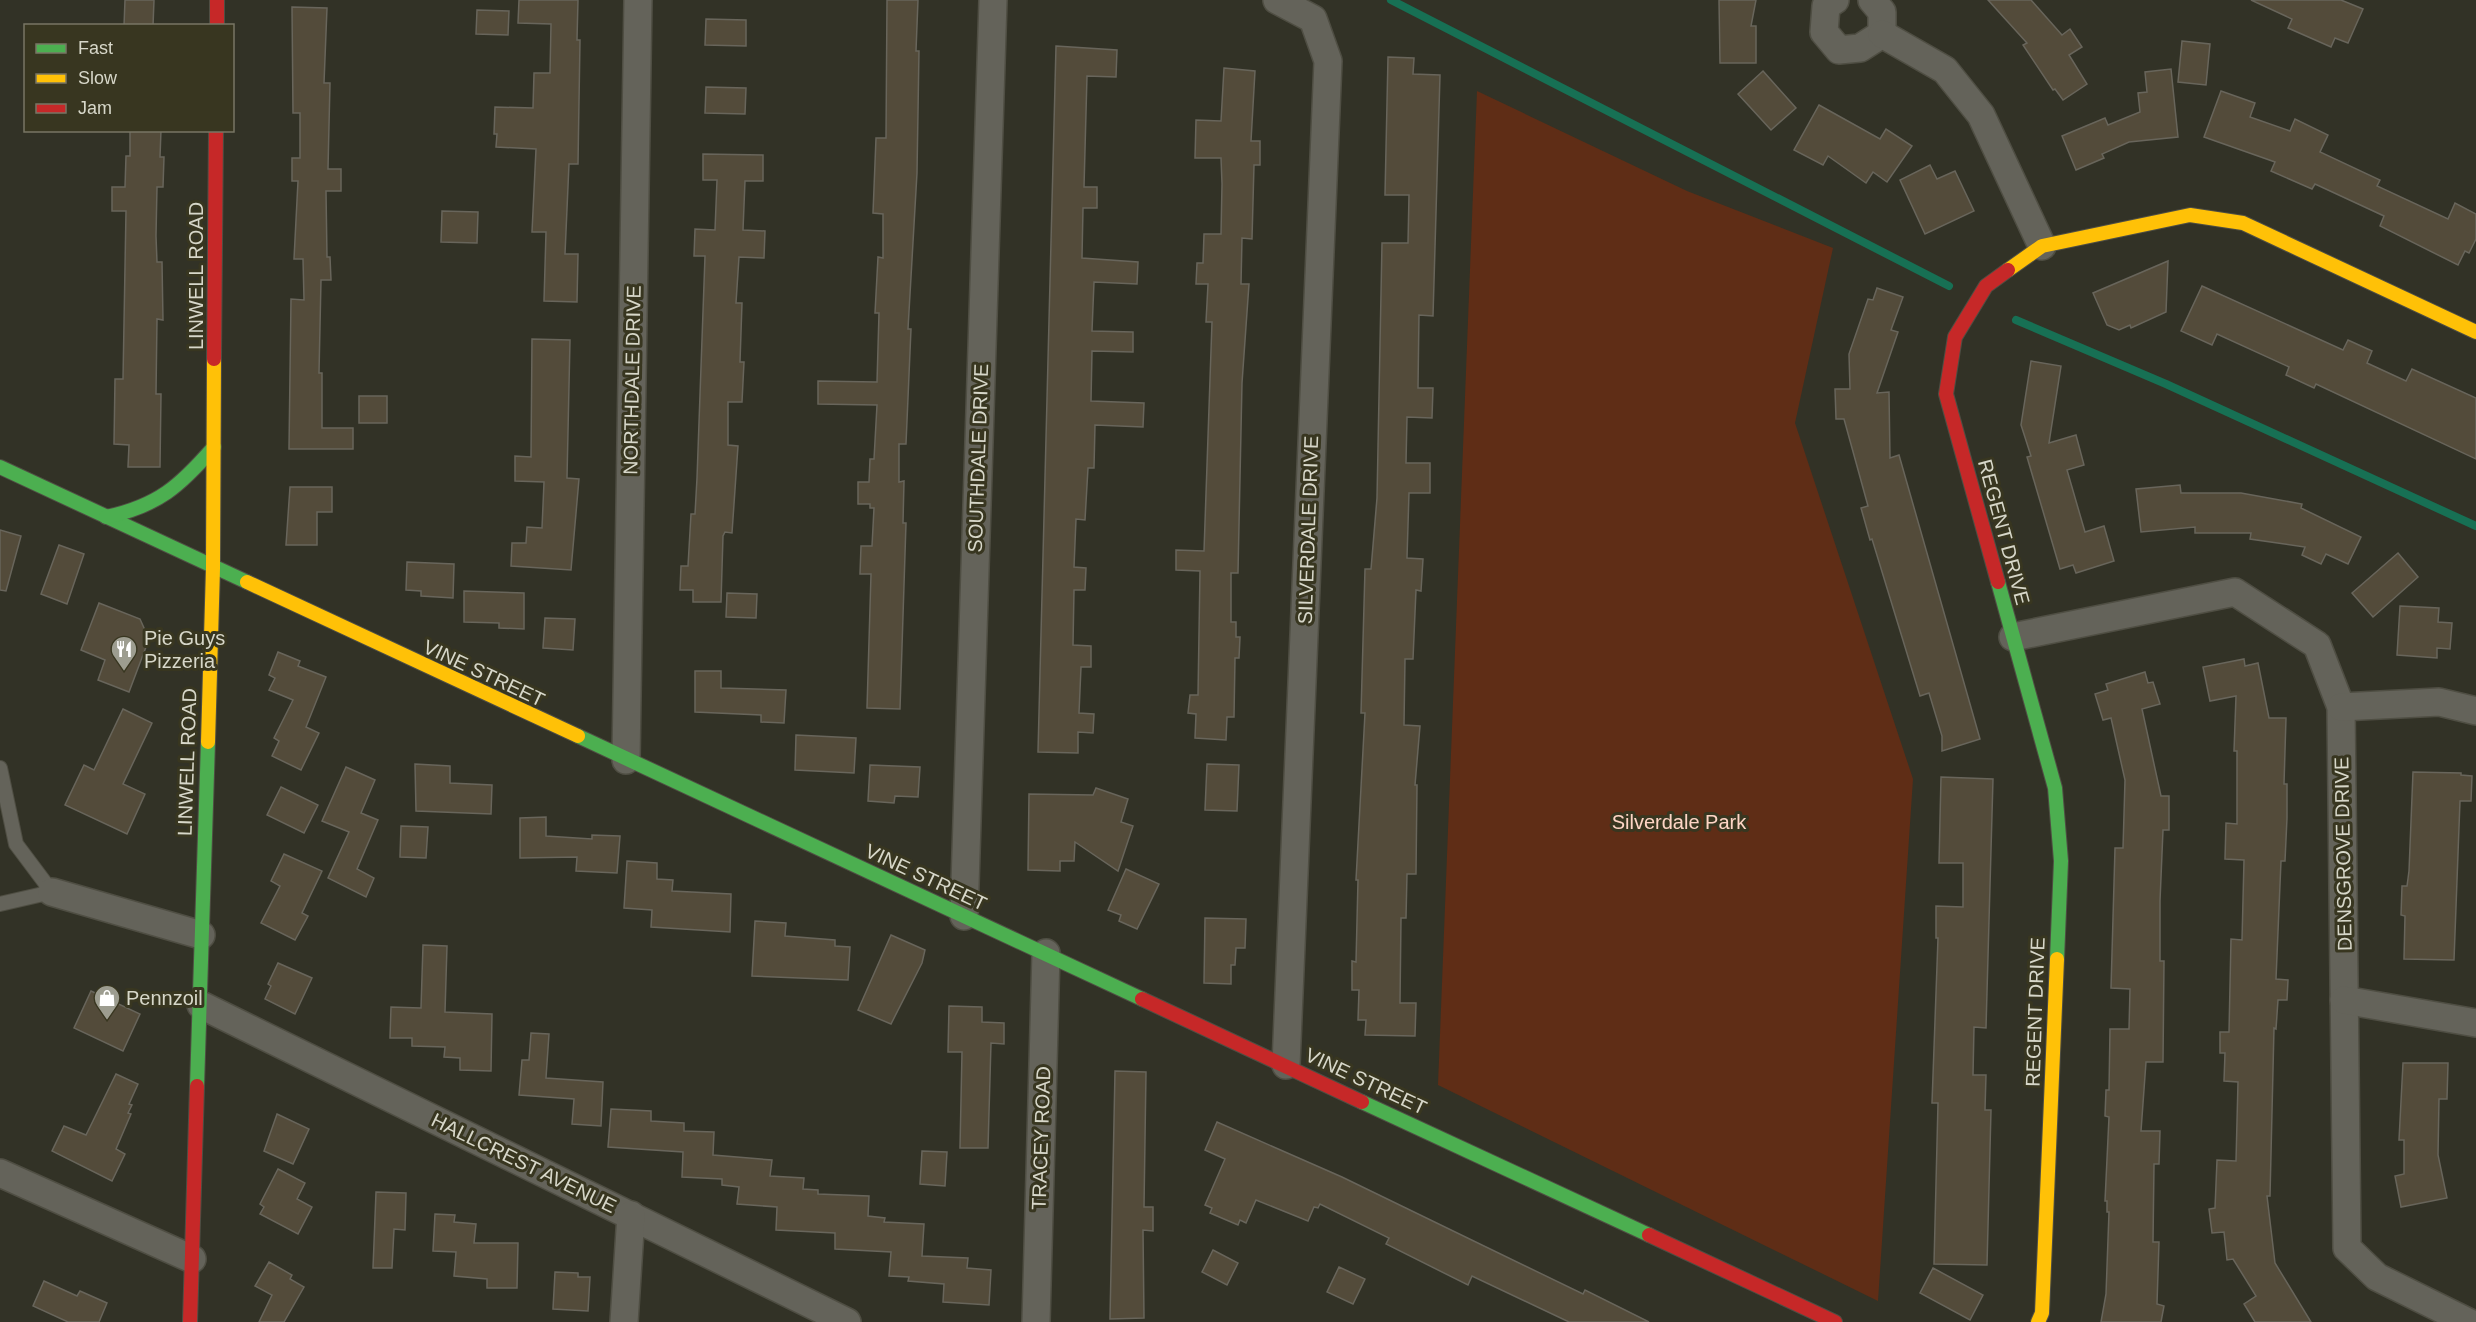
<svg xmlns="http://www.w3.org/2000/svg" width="2476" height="1322" font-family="Helvetica,sans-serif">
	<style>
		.green { fill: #5f2d16 }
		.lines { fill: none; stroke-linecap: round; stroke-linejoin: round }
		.stream { stroke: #177054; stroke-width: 8 }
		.building { fill: #534b3a; stroke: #68655b; stroke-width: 1.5 }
		.lane-casing { stroke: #4f4e43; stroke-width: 16 }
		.street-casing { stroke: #4f4e43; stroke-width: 30 }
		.fast-casing { stroke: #4f4e43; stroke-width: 16 }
		.slow-casing { stroke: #4f4e43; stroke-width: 16 }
		.jam-casing { stroke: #4f4e43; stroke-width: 16 }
		.lane { stroke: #64635a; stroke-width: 14 }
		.street { stroke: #64635a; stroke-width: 27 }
		.fast { stroke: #4caf50; stroke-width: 14 }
		.slow { stroke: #ffc107; stroke-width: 14 }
		.jam { stroke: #c62828; stroke-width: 14 }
		.labels { text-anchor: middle; stroke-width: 6; stroke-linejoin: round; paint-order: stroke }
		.street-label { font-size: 20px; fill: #d7d7c9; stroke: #383620 }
		.poi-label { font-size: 20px; fill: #d7d7c9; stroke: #383620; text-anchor: start }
		.park-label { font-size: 20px; fill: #fed5c5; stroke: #383620 }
	</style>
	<rect width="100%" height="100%" fill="#323226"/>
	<!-- green -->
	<path class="green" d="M1477,91l210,100 146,57 -38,175 118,356 -35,522 -440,-216z"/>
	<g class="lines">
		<!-- stream -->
		<g class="stream">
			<path d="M1391,0l558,286"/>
			<path d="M2016,320l150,64 310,142"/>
		</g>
	</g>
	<!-- building -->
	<g class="building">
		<path d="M125,0h29l-1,26h-29z"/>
		<path d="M519,0h59l-1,40h3l-2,124h-9l-4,90h13l-1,48 -33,-1 2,-69h-14l4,-83 -40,-2 1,-13h-3l1,-27 38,1 1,-35h16l1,-49 -33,-1z"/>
		<path d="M887,0h31l-2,51h3l-2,122 -9,156h3l-5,115h-7v38l5,-1 -1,42h3l-6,186 -33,-1 4,-134h-11l1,-28h11l2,-38h-4v-4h-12v-22h11l1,-23h4l3,-54 -59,-1v-23l59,1 2,-69h-4l3,-56 5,1v-44l-10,-1 3,-75h10z"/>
		<path d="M1719,0h37l-5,26h5v37h-36z"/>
		<path d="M1988,0h43l31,35 8,-6 12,18 -13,8 18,29 -24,16 -8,-11 -2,1 -30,-45 4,-2z"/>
		<path d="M2251,0h90l22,9 -15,34 -13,-5 -4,9 -43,-19 4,-9z"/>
		<path d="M292,7l35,1 -3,75h6l-2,86h13v22h-15l1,66h3l1,23h-10l-2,93h3v55h31v21h-64l2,-150 13,1 -1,-41h-9l4,-78h-6v-23h8v-45h-7z"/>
		<path d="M477,10l32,1 -1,24 -32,-1z"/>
		<path d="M706,19l40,1v26l-41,-1z"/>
		<path d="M2182,41l28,3 -4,41 -28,-3z"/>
		<path d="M1056,46l61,4 -1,27 -29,-1 -3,111h13v21h-14l-1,50 56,4 -1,22 -43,-2 -2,49 41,1v20l-41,-1 -1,50 53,2 -1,24 -48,-2 -1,43h-6l-3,52 -9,-1 -2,48 12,1 -1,22h-11l-1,55 18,1v21h-10l-2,46 15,1 -1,19 -15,-1v21l-40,-1z"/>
		<path d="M1388,57l26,1 -1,16 27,1 -7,241 -14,-1 -1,73h15l-1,30 -25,-1 -1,46h24v30h-21l-2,65 16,1 -2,32 -5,-1 -3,69h-8l-1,66 16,1 -5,59h2l-1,89h-9l-1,44h-5l-1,85h16l-1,33 -50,-1 1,-15h-8l1,-30h-7v-29l4,1 2,-82h-2l9,-167h-4l4,-144h6l6,-71 5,-255h26l1,-48h-24z"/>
		<path d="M1224,68l31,3 -4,70h9v24h-6l-2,74 -10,-1 -1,46h8l-7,99 -4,190h-7v49h5v15h4l-1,21h-4l-1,59h-7l-1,23 -31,-2 1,-24 -8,-1 2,-18h8l2,-124 -24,-1v-20l28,1 8,-229h-6l2,-38h-12l1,-21h6l1,-29h17l1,-50 -1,-26h-26l1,-38 25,1z"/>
		<path d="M2171,69l7,68 -49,5 -27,12 2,4 -28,12 -14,-34 43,-18 3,7 32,-13 -2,-19 9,-1 -2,-20z"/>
		<path d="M1763,71l33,37 -25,22 -33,-36z"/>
		<path d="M706,87l40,1 -1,26 -40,-1z"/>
		<path d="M2221,91l34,12 -5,14 40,14 5,-12 33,16 -8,17 60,28 -3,6 71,33 7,-16 21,11v25l-7,14 -4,-2 -7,14 -78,-39 4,-10 -69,-32 -3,5 -41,-18 4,-9 -71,-25z"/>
		<path d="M1819,105l61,34 6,-10 26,17 -25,36 -14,-10 -7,11 -38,-27 -5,9 -29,-15z"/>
		<path d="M130,130h31l-1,27h4l-1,30h-6l-1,49 1,26h5l1,58 -6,-1 -1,75h5l-1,73h-32l1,-22 -15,-1 1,-65h8l3,-168h-14v-24h13l1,-31h4z"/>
		<path d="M703,154l60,1v26h-18l-2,49 22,1 -1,27 -25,-1 -3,46h6l-2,59h4l-2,40h-14v43l10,1 -6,87 -7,-1 -2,4 -2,66h-28v-12h-13l1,-24h7l3,-52h4l2,-36 8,-222h-11l1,-27 20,1 2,-50h-14z"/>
		<path d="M1930,165l7,14 18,-8 19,40 -49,23 -25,-54z"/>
		<path d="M442,211l36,1 -1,31 -36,-1z"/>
		<path d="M2168,261l-2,51 -35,16 -1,-3 -11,5 -12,-5 -14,-32z"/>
		<path d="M2202,286l141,64 5,-10 24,11 -5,12 39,18 6,-12 64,29v61l-160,-75 -2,4 -28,-13 3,-8 -72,-33 -5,11 -31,-14z"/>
		<path d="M1877,288l26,9 -12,33 7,2 -21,61 12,-1 1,66 9,-3 81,284 -38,12v-15l-13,-43 -9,3 -48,-157 -2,1 -9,-32 7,-2 -24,-87h-8l-1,-30h15l-1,-35 19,-55 5,1z"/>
		<path d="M532,339l38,1 -3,138 12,1 -8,91 -60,-4 1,-23h14l1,-16 15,1 2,-46 -29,-1v-25l16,1z"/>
		<path d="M2031,361l30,5 -12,77 27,-8 8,30 -17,5 18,62 19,-6 10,35 -38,12 -3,-8 -13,4 -33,-112 4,-1 -10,-31z"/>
		<rect x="359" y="396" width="28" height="27"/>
		<path d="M2180,485l1,8h60l61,11 -1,4 60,29 -13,27 -22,-10 -5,10 -19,-9 3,-8 -55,-8 1,-6h-56v-6l-54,5 -5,-43z"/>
		<path d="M290,487h42v25h-15v33h-31z"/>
		<path d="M0,530l21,6 -15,55 -6,-1z"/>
		<path d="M59,545l25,9 -17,50 -26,-10z"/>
		<path d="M2398,553l20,24 -45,40 -21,-24z"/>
		<path d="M407,562l47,2 -1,34 -32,-2v-5l-15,-1z"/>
		<path d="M464,591l60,2v36l-25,-1v-5l-35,-1z"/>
		<path d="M727,593l30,1 -1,24 -30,-1z"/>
		<path d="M99,603l41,16 9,20 -20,53 -31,-12 7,-20 -24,-10z"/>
		<path d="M2400,606l39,2 -1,14 14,1 -2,26 -13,-1v10l-40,-3z"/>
		<path d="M545,618l30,1 -2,31 -30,-2z"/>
		<path d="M278,652l22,9 -2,5 28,11 -20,50 13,6 -18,37 -29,-14 7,-15 -5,-3 19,-38 -24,-10 6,-12 -6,-3z"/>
		<path d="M2244,659l1,7 13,-3 11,55h17l-2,66h3v34l-2,43h-4l-5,118 12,1 -1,20h-9l-2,29 -2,-1 -4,168h-3l8,67 36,59h-56l-11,-18 12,-8 -23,-37 -6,1 -3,-28 -12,1 -3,-24 6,-1 2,-48 19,1 2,-79 -14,-1 1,-28h-5v-21h9l2,-93 11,1 2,-80 -19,-1 1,-36 11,1v-73h-3l2,-55 -26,5 -7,-34z"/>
		<path d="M695,671h26v17l65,2 -2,33 -23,-1v-7l-66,-3z"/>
		<path d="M2145,672l3,11 5,-1 7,22 -18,5 19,87h8v34h-6l-3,71v60h4l-1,101h-17l-5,69h19l-1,33h-5l-1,78h6l-2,62 7,2 -3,16h-60l5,-28 3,-82h-2v-11h-2l4,-84 -4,-1 1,-26h3l1,-61h19l1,-40 -19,-1 4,-140h8l2,-68 -14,-62 -8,2 -8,-26 13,-4 -2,-6z"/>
		<path d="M123,709l29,14 -29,61 22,10 -18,40 -62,-29 19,-40 10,5z"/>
		<path d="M796,735l60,3 -2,35 -59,-3z"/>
		<path d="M415,764l35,2v17l42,2 -1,29 -75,-3z"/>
		<path d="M1207,764l32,1 -2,46 -32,-1z"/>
		<path d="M870,765l50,2 -2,30 -23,-1 -1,7 -26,-2z"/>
		<path d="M346,767l29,13 -14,33 17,7 -21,49 17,9 -8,19 -38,-19 21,-46 -27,-11z"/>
		<path d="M2413,772l48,1v2l11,1 -1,25h-11l-6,159 -50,-1 1,-43 -4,-1 1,-29h5l2,-15z"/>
		<path d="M1941,777l52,2 -7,249 -12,-1 -1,48h13l-1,35h6l-4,155 -53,-1 4,-161h-6l6,-165h-2v-32l27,1v-44h-24z"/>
		<path d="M281,787l37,18 -14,28 -37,-18z"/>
		<path d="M1096,788l32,11 -7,23 12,4 -15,45 -43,-29 -1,19h-14v10l-32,-1 1,-76 64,1z"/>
		<path d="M546,817v19l46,3v-4l28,1 -3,37 -41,-2 1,-14 -57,1v-40z"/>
		<path d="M401,826l27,1 -2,31 -26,-1z"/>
		<path d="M284,854l38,17 -20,42 6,3 -13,24 -34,-17 19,-37 -9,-5z"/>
		<path d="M627,861l30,2v16l16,1 -1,11 59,3 -1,38 -79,-5 1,-17 -28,-2z"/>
		<path d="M1126,869l33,15 -22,45 -18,-8 2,-6 -13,-5z"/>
		<path d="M1205,918l41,1 -1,29h-9l-1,17h-4v19l-27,-1z"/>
		<path d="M755,921l31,2 -1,13 50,4v6l15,1 -2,33 -96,-4z"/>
		<path d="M891,935l34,15 -3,13 -31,61 -33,-14z"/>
		<path d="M423,945l24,1 -2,66 47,2 -1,57 -31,-1v-12l-16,-1 1,-10 -33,-1v-8h-22l1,-31 30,1z"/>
		<path d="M278,963l34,15 -17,36 -30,-15 6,-13 -3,-2z"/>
		<path d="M91,991l49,23 -17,37 -49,-23z"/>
		<path d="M949,1006l33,1v15l22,1v21l-13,-1 -3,105h-28l2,-96h-14z"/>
		<path d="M531,1033l18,1 -3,44 57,4 -2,44 -29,-2 2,-25 -55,-4 3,-35h7z"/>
		<path d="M2403,1063h45l-1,36h-8l-1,56 9,43 -46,9 -6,-31 9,-2v-34h-5z"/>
		<path d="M1115,1071l31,1 -2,135h9v24l-10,-1 1,88 -34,1z"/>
		<path d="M116,1074l22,10 -9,20 3,1 -4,8 3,1 -15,35 9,5 -13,27 -60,-30 12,-25 22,9z"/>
		<path d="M611,1109l40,2v10l33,2v8l30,1 -1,23 59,5 -2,16 34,2 -1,11 15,1v4l51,2 -1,20 17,2 -1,4 40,2 -2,32 46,2 -1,10 24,2 -2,35 -46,-3 1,-18 -36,-3 1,-4 -20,-1 2,-24 -56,-3v-16l-59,-3 1,-23 -40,-3 2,-17 -17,-2v-6l-40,-2 1,-25 -75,-5z"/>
		<path d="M277,1114l32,15 -16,35 -29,-13z"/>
		<path d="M1217,1122l125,55 241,117 2,-4 64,32h-80l-97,-46 -4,9 -82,-41 3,-6 -69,-34 -2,4 -4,-1 -6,14 -52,-21 -10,23 -6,-3 -2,5 -28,-12 2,-5 -7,-3 20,-46 -20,-9z"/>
		<path d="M922,1151l25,1 -2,34 -25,-2z"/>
		<path d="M278,1169l27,14 -8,16 15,8 -14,27 -38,-20 4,-7 -4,-3z"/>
		<path d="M376,1192l30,1 -1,37 -11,-1 -2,39h-19z"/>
		<path d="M435,1214l20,1 -1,7 22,2 -2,19h44l-1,45h-30v-9l-33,-3 2,-24 -23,-1z"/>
		<path d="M1213,1250l25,13 -11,22 -25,-13z"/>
		<path d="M269,1262l23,13 -2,4 14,8 -20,35h-25l13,-27 -17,-9z"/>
		<path d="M1339,1267l26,12 -12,25 -26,-12z"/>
		<path d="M1933,1268l50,27 -13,25 -50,-27z"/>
		<path d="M555,1272l23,1v4h12l-2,34 -35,-2z"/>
		<path d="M44,1281l33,15 3,-5 27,12 -8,19h-31l-35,-16z"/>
	</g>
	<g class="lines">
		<!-- lane casing -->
		<g class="lane-casing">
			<path id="lane" d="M0,768l16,76 36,48 -52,12"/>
		</g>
		<!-- street casing -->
		<g class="street-casing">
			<g id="street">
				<path d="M1277,0l36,19 15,42 -42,1004"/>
				<path d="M1835,0l-9,6 -2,26 15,18 21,-2 22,-14"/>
				<path d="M1872,0l10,12v22"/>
				<path d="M1882,34l63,36 36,45 61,131"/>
				<path d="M2013,637l222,-45 82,53 24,62 6,541 30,29 91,45"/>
				<path d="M2341,707l98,-5 37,9"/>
				<path d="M626,760l12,-760"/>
				<path d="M52,892l149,43"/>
				<path d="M964,916l29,-916"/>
				<path d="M2344,1000l132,23"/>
				<path d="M201,1005l646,317"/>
				<path d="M0,1173l192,86"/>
				<path d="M624,1322l7,-107"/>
				<path d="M1036,1322l10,-369"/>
			</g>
		</g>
		<!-- fast casing -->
		<g class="fast-casing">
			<g id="fast">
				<path d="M0,467l247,115"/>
				<path d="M106,517c52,-11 74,-31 108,-70"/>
				<path d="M1998,582l57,206 6,73 -4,98"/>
				<path d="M578,736l564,263"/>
				<path d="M197,1086l11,-344"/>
				<path d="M1362,1102l287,133"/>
			</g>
		</g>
		<!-- slow casing -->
		<g class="slow-casing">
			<g id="slow">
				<path d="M2008,270l34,-24 148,-31 53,8 233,109"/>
				<path d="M247,582l331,154"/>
				<path d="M208,742l5,-174 1,-209"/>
				<path d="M2038,1322l4,-9 15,-354"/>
			</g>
		</g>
		<!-- jam casing -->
		<g class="jam-casing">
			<g id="jam">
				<path d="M217,0v26"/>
				<path d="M214,359l2,-229"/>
				<path d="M1998,582l-52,-188 9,-57 31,-51 22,-16"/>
				<path d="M1142,999l220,103"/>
				<path d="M1649,1235l186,87"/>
				<path d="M190,1322l7,-236"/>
			</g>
		</g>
		<!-- lane -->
		<use href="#lane" class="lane"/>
		<!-- street -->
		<use href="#street" class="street"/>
		<!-- fast -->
		<use href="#fast" class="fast"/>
		<!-- slow -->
		<use href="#slow" class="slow"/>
		<!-- jam -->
		<use href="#jam" class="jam"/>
	</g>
	<!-- icons -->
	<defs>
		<g id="restaurant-pin" transform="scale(1.35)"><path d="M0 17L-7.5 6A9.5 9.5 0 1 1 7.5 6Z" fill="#9d9d90" stroke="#383620"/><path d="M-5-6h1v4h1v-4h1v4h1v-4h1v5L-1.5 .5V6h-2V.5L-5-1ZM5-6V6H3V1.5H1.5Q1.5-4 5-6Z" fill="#fff"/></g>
		<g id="shop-pin" transform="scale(1.35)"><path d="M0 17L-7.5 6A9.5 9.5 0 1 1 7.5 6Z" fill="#9d9d90" stroke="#383620"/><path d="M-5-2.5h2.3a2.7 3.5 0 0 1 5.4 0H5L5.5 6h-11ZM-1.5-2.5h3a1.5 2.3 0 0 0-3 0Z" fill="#fff"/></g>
	</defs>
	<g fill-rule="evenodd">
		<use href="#restaurant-pin" x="124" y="649"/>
		<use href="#shop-pin" x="107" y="998"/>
	</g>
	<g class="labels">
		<!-- street labels -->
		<g class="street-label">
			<text transform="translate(196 276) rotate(-90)" y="7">LINWELL ROAD</text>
			<text transform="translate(632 380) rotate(-89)" y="7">NORTHDALE DRIVE</text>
			<text transform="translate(978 458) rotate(-88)" y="7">SOUTHDALE DRIVE</text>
			<text transform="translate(1308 530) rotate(-88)" y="7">SILVERDALE DRIVE</text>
			<text transform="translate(2004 532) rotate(75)" y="7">REGENT DRIVE</text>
			<text transform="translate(484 673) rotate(25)" y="7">VINE STREET</text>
			<text transform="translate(187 762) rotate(-88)" y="7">LINWELL ROAD</text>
			<text transform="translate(2343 854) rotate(-91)" y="7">DENSGROVE DRIVE</text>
			<text transform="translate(926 877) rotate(25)" y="7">VINE STREET</text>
			<text transform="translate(2035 1012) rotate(-88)" y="7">REGENT DRIVE</text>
			<text transform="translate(1366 1081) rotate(25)" y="7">VINE STREET</text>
			<text transform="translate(1041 1138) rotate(-88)" y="7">TRACEY ROAD</text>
			<text transform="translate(524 1163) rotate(26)" y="7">HALLCREST AVENUE</text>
		</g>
		<!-- poi labels -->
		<g class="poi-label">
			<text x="144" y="645">Pie Guys<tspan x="144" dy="23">Pizzeria</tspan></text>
			<text x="126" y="1005">Pennzoil</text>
		</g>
		<!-- park labels -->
		<g class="park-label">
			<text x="1679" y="829">Silverdale Park</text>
		</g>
	</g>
	<!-- legend -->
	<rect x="24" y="24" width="210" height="108" fill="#383620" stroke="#787664" stroke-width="1.5"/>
	<rect x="36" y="44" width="30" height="9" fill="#4caf50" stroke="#787664" stroke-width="1.5"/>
	<text x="78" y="54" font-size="18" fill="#d7d7c9">Fast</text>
	<rect x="36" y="74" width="30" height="9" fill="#ffc107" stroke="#787664" stroke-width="1.5"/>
	<text x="78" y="84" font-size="18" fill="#d7d7c9">Slow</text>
	<rect x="36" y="104" width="30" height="9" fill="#c62828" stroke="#787664" stroke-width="1.5"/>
	<text x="78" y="114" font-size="18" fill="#d7d7c9">Jam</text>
</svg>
